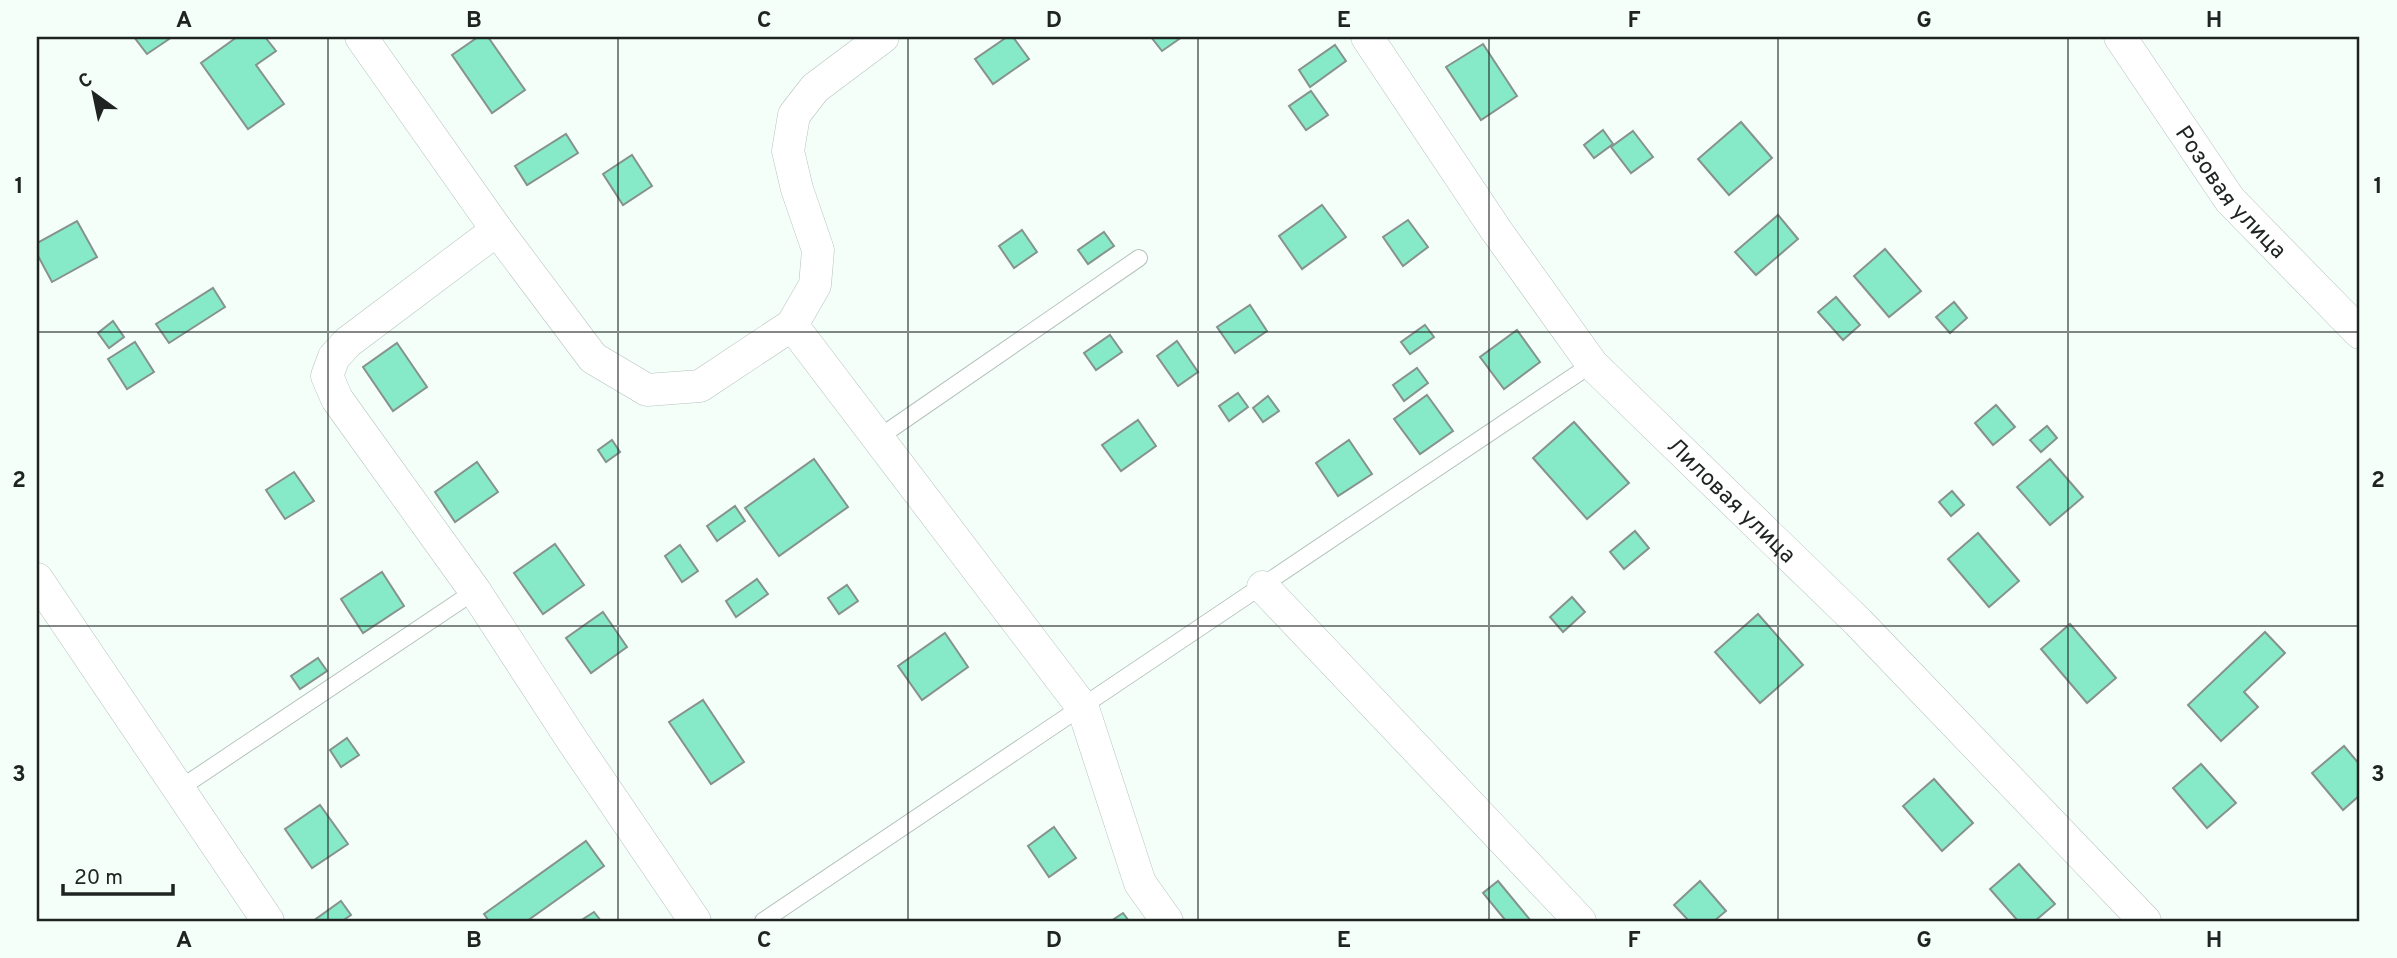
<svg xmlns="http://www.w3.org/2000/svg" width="2397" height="958" font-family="Overpass,sans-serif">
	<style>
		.building { fill: #86eac8; stroke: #86928d; stroke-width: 2 }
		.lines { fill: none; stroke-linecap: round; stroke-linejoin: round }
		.lane-casing { stroke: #b5c2bd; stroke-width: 18 }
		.street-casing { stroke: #b5c2bd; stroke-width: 33 }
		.lane { stroke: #fff; stroke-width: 16 }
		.street { stroke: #fff; stroke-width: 32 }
		.grid { fill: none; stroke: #1f2422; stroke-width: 2; stroke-opacity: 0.55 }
		.labels { text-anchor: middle; stroke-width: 5; stroke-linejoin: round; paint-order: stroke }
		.street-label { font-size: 23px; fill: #1f2422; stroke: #f4fffa }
		.neatline { fill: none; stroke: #1f2422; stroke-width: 2.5 }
		.grid-label { font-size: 23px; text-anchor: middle; font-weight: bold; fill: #1f2422 }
	</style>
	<rect width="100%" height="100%" fill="#f4fffa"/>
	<!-- building -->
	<g class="building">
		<path d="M134,37h38l-25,17z"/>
		<path d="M237,37h28l11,14 -20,14 28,39 -36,25 -47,-66z"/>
		<path d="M478,37h10l37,53 -33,23 -40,-58z"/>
		<path d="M1007,37h6l16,22 -36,25 -18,-25z"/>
		<path d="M1151,37h31l-20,14z"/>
		<path d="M1483,44l34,52 -36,24 -35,-53z"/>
		<path d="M1335,45l11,16 -36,26 -11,-17z"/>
		<path d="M1311,91l17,24 -22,15 -17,-24z"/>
		<path d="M1741,122l31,36 -43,37 -31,-36z"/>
		<path d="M1603,130l10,14 -19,14 -10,-13z"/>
		<path d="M1633,131l20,26 -22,16 -20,-26z"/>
		<path d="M566,134l12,19 -51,32 -12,-19z"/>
		<path d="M632,155l20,31 -29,19 -20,-31z"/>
		<path d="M1322,205l24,32 -44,32 -23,-33z"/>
		<path d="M1778,215l20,24 -42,36 -21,-23z"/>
		<path d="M1408,220l20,27 -25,19 -20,-29z"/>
		<path d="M77,221l20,36 -45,25 -15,-28v-11z"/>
		<path d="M1022,230l15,22 -23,16 -15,-22z"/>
		<path d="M1104,232l10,14 -26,18 -10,-14z"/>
		<path d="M1885,249l36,42 -32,26 -35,-41z"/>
		<path d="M213,288l12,19 -56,36 -13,-19z"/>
		<path d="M1836,297l24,28 -17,15 -25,-28z"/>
		<path d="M1954,302l13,16 -17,15 -14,-16z"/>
		<path d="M1250,305l17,26 -32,22 -18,-26z"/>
		<path d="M113,321l11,16 -15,11 -11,-15z"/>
		<path d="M1425,325l9,12 -24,17 -9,-12z"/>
		<path d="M1517,330l23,32 -36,27 -24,-32z"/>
		<path d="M1110,335l12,17 -26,18 -12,-17z"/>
		<path d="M1177,341l21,31 -20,14 -21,-30z"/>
		<path d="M135,342l19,30 -27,17 -19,-30z"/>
		<path d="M397,343l30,44 -34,24 -30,-44z"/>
		<path d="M1417,368l11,15 -24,18 -11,-16z"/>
		<path d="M1238,393l10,14 -19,14 -10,-15z"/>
		<path d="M1427,395l26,36 -33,23 -26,-35z"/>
		<path d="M1268,396l11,15 -16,11 -10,-14z"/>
		<path d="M1996,405l19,22 -22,18 -18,-22z"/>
		<path d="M1138,420l18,26 -35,25 -19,-26z"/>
		<path d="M1574,422l55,61 -42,36 -54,-61z"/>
		<path d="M2047,426l10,12 -16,14 -11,-12z"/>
		<path d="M612,440l8,12 -14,10 -8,-12z"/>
		<path d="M1349,440l23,34 -34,22 -22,-33z"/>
		<path d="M814,459l34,48 -69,49 -34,-48z"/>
		<path d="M2050,459l33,38 -33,28 -33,-38z"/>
		<path d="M477,462l21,30 -43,30 -20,-30z"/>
		<path d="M294,472l20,29 -29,18 -19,-29z"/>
		<path d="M1952,491l12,14 -13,11 -12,-14z"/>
		<path d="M735,506l10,15 -28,20 -10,-15z"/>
		<path d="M1635,531l14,17 -25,21 -14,-17z"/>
		<path d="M1978,533l41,48 -30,26 -41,-48z"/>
		<path d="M555,544l29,41 -41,29 -29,-41z"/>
		<path d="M680,545l18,26 -16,11 -17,-26z"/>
		<path d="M382,572l22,34 -41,27 -22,-34z"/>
		<path d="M757,579l11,15 -32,23 -10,-16z"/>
		<path d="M847,585l11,16 -19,13 -11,-16z"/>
		<path d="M1572,597l13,15 -22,20 -13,-15z"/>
		<path d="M603,612l24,35 -36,26 -25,-35z"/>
		<path d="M1758,614l45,51 -43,38 -45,-51z"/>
		<path d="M2070,624l46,54 -29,25 -46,-54z"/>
		<path d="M2265,632l20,21 -41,39 14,15 -37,34 -33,-36z"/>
		<path d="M945,633l23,34 -46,33 -24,-34z"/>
		<path d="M318,658l9,13 -27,18 -9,-13z"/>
		<path d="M703,700l41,62 -33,22 -42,-62z"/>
		<path d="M347,738l12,17 -18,12 -11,-17z"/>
		<path d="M2344,746l16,19v30l-17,15 -31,-37z"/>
		<path d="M2201,764l35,39 -29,25 -34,-40z"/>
		<path d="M1934,779l39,44 -31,28 -39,-45z"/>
		<path d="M320,805l28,39 -36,24 -27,-39z"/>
		<path d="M1054,827l22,31 -27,19 -21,-31z"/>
		<path d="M586,841l18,25 -77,55h-38l-5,-7z"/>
		<path d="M2019,864l36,40 -20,17h-17l-28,-32z"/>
		<path d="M1498,881l33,40h-25l-23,-28z"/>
		<path d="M1700,881l26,30 -12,10h-25l-15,-16z"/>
		<path d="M341,901l10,14 -9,6h-29z"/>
		<path d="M594,912l7,9h-21z"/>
		<path d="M1123,913l6,8h-18z"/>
	</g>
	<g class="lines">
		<!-- lane casing -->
		<g class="lane-casing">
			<g id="lane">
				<path d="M878,438l261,-180"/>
				<path d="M179,789l296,-198"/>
				<path d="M763,921l829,-557"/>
			</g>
		</g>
		<!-- street casing -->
		<g class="street-casing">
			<g id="street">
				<path d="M361,37l136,193 96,128 54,32 53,-4 92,-61 23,-40 3,-35 -21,-61 -9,-38 6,-36 21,-27 68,-51"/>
				<path id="s1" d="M1367,37l129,193 96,134 266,258 287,299"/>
				<path id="s2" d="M2120,37l110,163 130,133"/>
				<path d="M497,230l-149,112 -14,15 -7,19 10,23 138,192 97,149 123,181"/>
				<path d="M792,325l291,383 57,175 27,38"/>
				<path d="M37,579l231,342"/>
				<path d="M1263,587l317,334"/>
			</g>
		</g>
		<!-- lane -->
		<use href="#lane" class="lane"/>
		<!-- street -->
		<use href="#street" class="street"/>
	</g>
	<!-- grid -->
	<path class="grid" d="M328,37v884M618,37v884M908,37v884M1198,37v884M1489,37v884M1778,37v884M2068,37v884M37,332h2323M37,626h2323"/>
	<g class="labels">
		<!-- street labels -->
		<g class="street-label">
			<text dy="8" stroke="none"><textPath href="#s2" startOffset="191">Розовая улица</textPath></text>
			<text dy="8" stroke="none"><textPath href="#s1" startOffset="592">Лиловая улица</textPath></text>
		</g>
	</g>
	<!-- border -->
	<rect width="2397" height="958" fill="none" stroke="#f4fffa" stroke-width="77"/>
	<!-- north arrow -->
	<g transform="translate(94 94) rotate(327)" stroke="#f4fffa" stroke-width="5" paint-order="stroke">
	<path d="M0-5L12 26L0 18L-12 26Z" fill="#1f2422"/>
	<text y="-10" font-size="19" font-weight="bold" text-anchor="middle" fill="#1f2422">С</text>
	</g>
	<!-- scale -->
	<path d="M63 884v10h110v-10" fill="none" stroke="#1f2422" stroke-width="3.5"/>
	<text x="74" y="884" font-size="21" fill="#1f2422" stroke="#f4fffa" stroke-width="5" paint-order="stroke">20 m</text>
	<rect x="38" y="38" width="2320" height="882" class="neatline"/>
	<g class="grid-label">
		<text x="184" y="27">A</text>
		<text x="474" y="27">B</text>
		<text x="764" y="27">C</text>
		<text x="1054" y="27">D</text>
		<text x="1344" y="27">E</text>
		<text x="1634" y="27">F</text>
		<text x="1924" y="27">G</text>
		<text x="2214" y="27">H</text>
		<text x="19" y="193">1</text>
		<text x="2378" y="193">1</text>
		<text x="19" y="487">2</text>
		<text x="2378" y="487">2</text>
		<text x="19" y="781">3</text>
		<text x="2378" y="781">3</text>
		<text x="184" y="947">A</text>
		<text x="474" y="947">B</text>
		<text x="764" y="947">C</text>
		<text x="1054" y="947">D</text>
		<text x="1344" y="947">E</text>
		<text x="1634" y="947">F</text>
		<text x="1924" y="947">G</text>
		<text x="2214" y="947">H</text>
	</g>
</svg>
